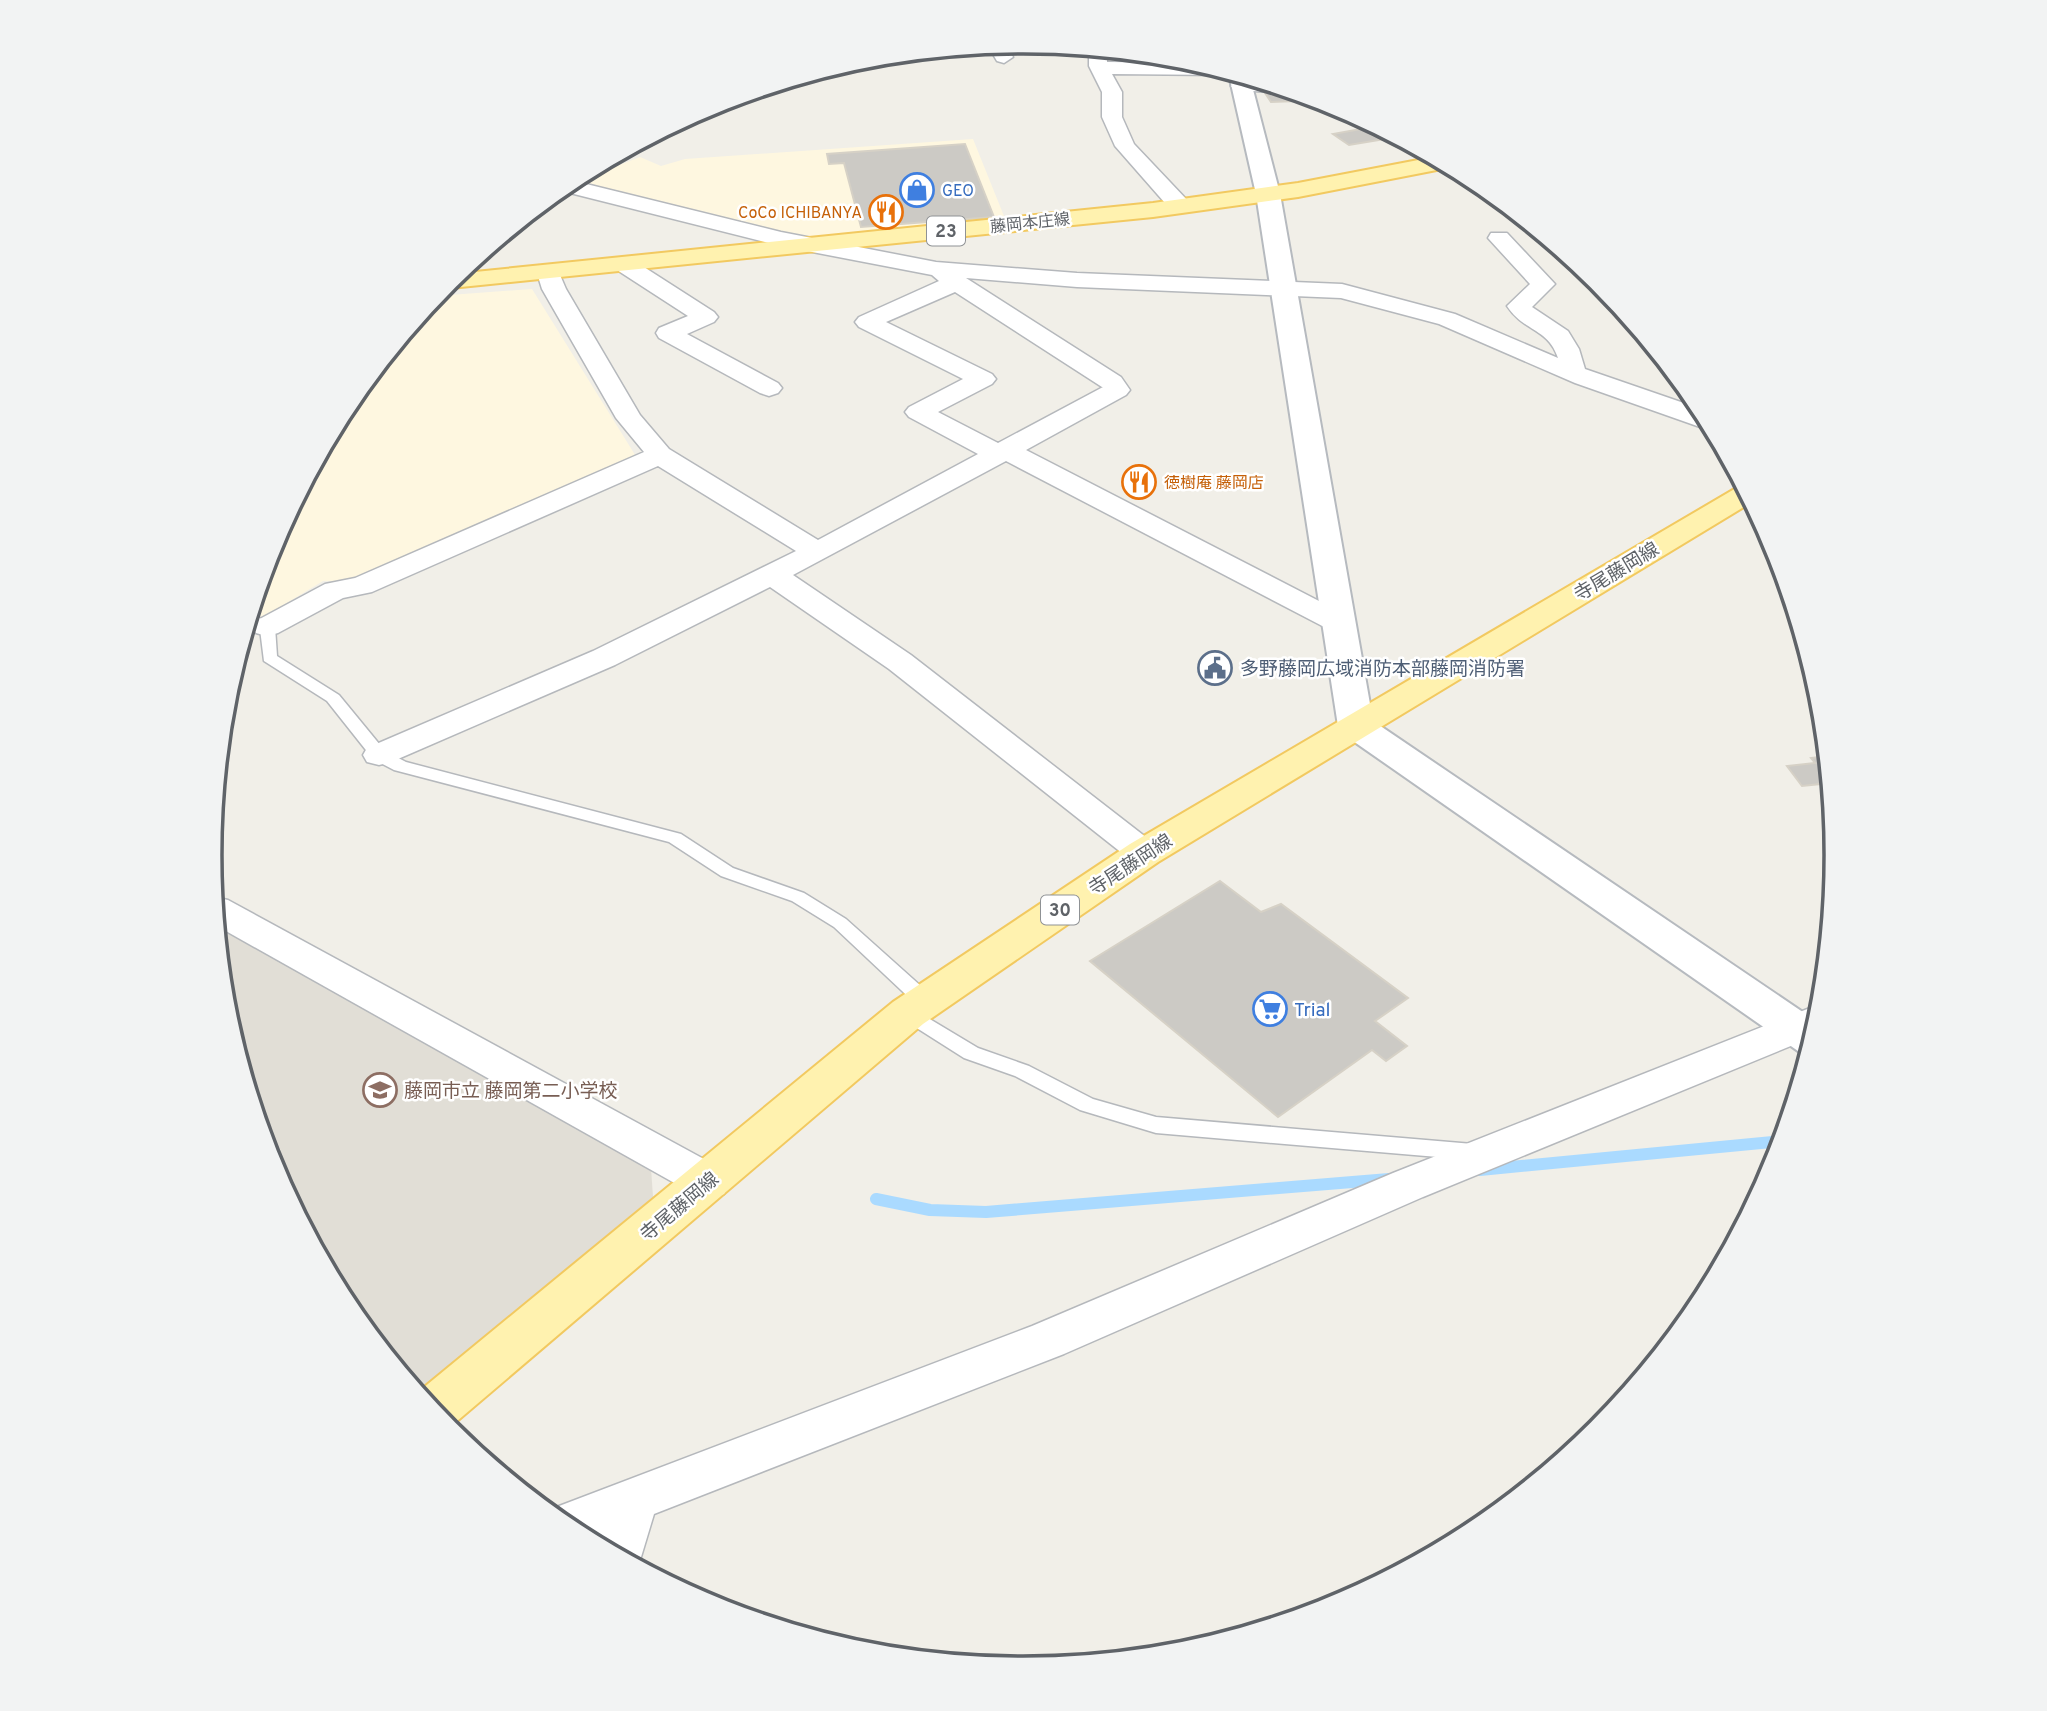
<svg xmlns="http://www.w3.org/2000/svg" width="2047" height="1711" font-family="Overpass,'Noto Sans JP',sans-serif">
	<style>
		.commercial { fill: #fef7e0 }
		.education { fill: #e1ded6 }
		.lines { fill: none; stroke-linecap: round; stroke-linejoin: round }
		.stream { stroke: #aadaff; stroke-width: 12 }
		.building { fill: #cccac5; stroke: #d6d1c6; stroke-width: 2 }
		.lane-casing { stroke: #b5b8bc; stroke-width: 3 }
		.street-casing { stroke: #b5b8bc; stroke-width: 3 }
		.secondary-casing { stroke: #b6babf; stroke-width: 4 }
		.primary-casing { stroke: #f2c960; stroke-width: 4 }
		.lane { fill: #fff; fill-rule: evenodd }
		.street { fill: #fff; fill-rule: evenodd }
		.secondary { fill: #fff; fill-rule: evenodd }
		.primary { fill: #fff2af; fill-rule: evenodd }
		.labels { text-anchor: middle; stroke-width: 5; stroke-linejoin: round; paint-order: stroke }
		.far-shop-label { font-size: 16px; fill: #366cbe; stroke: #fff; text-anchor: start }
		.far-food-label { font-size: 16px; fill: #c56008; stroke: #fff; text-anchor: end }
		.far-street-label { font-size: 16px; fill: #5f6368; stroke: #fff }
		.shield { fill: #fff; stroke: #8f9295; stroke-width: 2 }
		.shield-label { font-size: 18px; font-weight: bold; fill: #5f6368 }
		.street-label { font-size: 19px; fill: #5f6368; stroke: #fff }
		.service-label { font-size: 19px; fill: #4e5e75; stroke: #fff; text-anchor: start }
		.shop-label { font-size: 19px; fill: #366cbe; stroke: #fff; text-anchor: start }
		.education-label { font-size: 19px; fill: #785e54; stroke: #fff; text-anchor: start }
		.rim { fill: none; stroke: #5f6368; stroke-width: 3.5 }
	</style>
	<rect width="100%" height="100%" fill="#f1efe8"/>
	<!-- commercial -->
	<g class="commercial">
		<path d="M973,139l33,82 -200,18 -233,-56 67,-26 21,9 24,-7z"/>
		<path d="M532,289l105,169 -266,124 -48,-1 -66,40 -7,-4 22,-73 75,-141 89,-107z"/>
	</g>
	<!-- education -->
	<path class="education" d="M217,926l434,242 2,29 -236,195 -70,-85 -75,-141 -46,-152z"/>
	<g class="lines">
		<!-- stream -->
		<g class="stream">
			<path d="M1480,1170l303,-29"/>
			<path d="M876,1199l54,11 56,2 403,-33"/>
		</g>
	</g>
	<!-- building -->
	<g class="building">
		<path d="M1285,89l5,1 6,11 -25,1 -8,-12z"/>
		<path d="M1377,126l20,11 -48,8 -16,-11z"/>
		<path d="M965,144l29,73 -133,10 -17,-64 -15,1 -2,-10z"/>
		<path d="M1827,756l3,27 -28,3 -15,-20 28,-3 -4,-5z"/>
		<path d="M1220,881l41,31 20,-8 127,94 -33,23 32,25 -21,15 -14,-11 -94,67 -188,-156z"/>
	</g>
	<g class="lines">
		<!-- lane casing -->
		<g class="lane-casing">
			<g id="lane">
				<path d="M251,613l24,14 2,29 62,39 46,56 21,11 275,72 52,34 71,25 42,26 86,77 2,5 -2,5h-14l-84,-79 -42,-26 -71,-25 -52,-34 -275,-72 -21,-11 -46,-58 -63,-40 -4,-32 -12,-7z"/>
				<path d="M908,1006l70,42 51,18 64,33 63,18 317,27 7,2 3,6 -3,6 -7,2 -317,-27 -76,-23 -65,-34 -51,-18 -63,-40 -3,-5 3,-5z"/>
			</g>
		</g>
		<!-- street casing -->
		<g class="street-casing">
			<g id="street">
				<path d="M1005,44l8,13 -9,6 -7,-2 -9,-15z"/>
				<path d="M1089,48l18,2v12l94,1 27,8 -8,4 -108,-1 10,18v25l12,27 54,57 3,5 -3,5h-16l-57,-65 -13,-29v-25l-13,-26z"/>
				<path d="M1241,80h16l25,8 -8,4 -40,-2 -3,-4z"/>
				<path d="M570,180l211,52 155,30 141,11 265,11 113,30 103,44c-10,-30 -34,-26 -51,-52l23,-22 -42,-46 3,-5h16l48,51 -23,23 36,24 11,18 6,20 119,41 9,18 -13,-1 -125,-44 -136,-59 -98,-26 -264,-11 -111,-9 155,99 9,13 -4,5 -100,55 324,167 4,6 -4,6 -11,3 -11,-3 -322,-168 -213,114 118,80 245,190 5,8 -5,8 -12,4 -12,-4 -243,-192 -119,-82 -155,78 -224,97 -12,3 -12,-3 -4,-7 4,-7 226,-97 203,-100 -138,-85 -286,126 -29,6 -65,35 -11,3 -11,-3 -4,-6 4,-6 69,-37 30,-6 289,-126 -28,-34 -74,-129 -5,-16 4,-5h16l9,21 74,126 29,34 149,91 160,-86 -69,-37 -4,-5 4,-5 54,-28 -104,-52 -4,-5 4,-5 80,-36 -7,-6 -151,-29 -223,-56zM955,292l147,95h1l-105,56 -60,-31 54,-28 4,-5 -4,-5 -106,-52z"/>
				<path d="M625,258l8,2 81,52 4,5 -4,5 -27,12 91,49 4,5 -4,5 -9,3 -9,-3 -101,-55 -3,-5 3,-5 29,-12 -71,-46 -3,-5 3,-5z"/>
				<path d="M214,897l14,3 496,270 6,12 -6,12 -15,5 -15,-5 -477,-268z"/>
				<path d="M1820,1004l2,1 -7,31 -392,161 -359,157 -410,160 -16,53 -41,-22 2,-10 -12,5 -16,-8 -25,-21 486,-185 361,-153z"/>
			</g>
		</g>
		<!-- secondary casing -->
		<g class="secondary-casing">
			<path id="secondary" d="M1230,72l20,6 30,116 93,527 446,302 -10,32 -11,-4 -455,-317 -5,-8 -82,-532 -27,-119z"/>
		</g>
		<!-- primary casing -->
		<g class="primary-casing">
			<g id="primary">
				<path d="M1434,157l18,10 -154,30 -145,20 -712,72 14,-15 698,-71 145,-20z"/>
				<path d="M1743,484l9,18 -594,360 -235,162 -473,403 -4,1 -29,-35 476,-391 237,-158z"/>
			</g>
		</g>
		<!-- lane -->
		<use href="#lane" class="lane"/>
		<!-- street -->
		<use href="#street" class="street"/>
		<!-- secondary -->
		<use href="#secondary" class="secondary"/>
		<!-- primary -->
		<use href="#primary" class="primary"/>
	</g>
	<!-- icons -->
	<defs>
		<g id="shop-ring" transform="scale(1.75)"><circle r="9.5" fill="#fff" stroke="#3f7fe0" stroke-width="1.5"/><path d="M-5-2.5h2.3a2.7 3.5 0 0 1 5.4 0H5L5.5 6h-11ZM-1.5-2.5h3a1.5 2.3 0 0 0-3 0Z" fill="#3f7fe0"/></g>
		<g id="restaurant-ring" transform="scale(1.75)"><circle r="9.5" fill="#fff" stroke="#e8710a" stroke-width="1.5"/><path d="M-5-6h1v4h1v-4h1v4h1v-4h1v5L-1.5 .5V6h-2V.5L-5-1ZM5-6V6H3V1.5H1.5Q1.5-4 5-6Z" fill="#e8710a"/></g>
		<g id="civic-ring" transform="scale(1.75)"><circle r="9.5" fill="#fff" stroke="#5c6f8a" stroke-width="1.5"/><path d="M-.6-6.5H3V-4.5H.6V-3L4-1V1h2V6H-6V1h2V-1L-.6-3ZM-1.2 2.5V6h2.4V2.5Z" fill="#5c6f8a"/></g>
		<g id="supermarket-ring" transform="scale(1.75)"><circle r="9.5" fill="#fff" stroke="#3f7fe0" stroke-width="1.5"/><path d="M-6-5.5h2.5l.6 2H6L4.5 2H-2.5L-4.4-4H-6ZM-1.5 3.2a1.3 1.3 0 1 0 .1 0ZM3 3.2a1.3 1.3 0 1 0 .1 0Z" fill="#3f7fe0"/></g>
		<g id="school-ring" transform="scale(1.75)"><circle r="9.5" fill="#fff" stroke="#8d6e63" stroke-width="1.5"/><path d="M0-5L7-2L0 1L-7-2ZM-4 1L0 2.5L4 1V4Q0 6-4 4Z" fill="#8d6e63"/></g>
	</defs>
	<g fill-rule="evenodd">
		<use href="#shop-ring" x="917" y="190"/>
		<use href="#restaurant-ring" x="886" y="212"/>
		<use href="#restaurant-ring" x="1139" y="482"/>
		<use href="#civic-ring" x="1215" y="668"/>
		<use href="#supermarket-ring" x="1270" y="1009"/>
		<use href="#school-ring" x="380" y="1090"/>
	</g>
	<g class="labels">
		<!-- far-shop labels -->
		<g class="far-shop-label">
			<text x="942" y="196">GEO</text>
		</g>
		<!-- far-food labels -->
		<g class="far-food-label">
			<text x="862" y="218">CoCo ICHIBANYA</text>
			<text x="1164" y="488" text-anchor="start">徳樹庵 藤岡店</text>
		</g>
		<!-- far-street labels -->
		<g class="far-street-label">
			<text transform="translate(1030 222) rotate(-6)" y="6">藤岡本庄線</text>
		</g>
		<!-- shield labels -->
		<g class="shield">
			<rect x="927" y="216.5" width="38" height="29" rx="5"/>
			<rect x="1041" y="895.5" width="38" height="29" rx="5"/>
		</g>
		<g class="shield-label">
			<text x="946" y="237">23</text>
			<text x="1060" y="916">30</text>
		</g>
		<!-- street labels -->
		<g class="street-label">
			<text transform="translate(1616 571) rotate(-31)" y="7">寺尾藤岡線</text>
			<text transform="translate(1130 864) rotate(-33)" y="7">寺尾藤岡線</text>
			<text transform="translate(679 1206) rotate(-40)" y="7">寺尾藤岡線</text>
		</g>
		<!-- service labels -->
		<g class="service-label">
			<text x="1240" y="675">多野藤岡広域消防本部藤岡消防署</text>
		</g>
		<!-- shop labels -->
		<g class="shop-label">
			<text x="1294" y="1016">Trial</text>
		</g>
		<!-- education labels -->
		<g class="education-label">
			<text x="404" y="1097">藤岡市立 藤岡第二小学校</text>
		</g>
	</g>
	<!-- crop -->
	<path d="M0 0H2047V1711H0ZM222 855a801 801 0 1 1 1602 0a801 801 0 1 1-1602 0Z" fill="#f2f3f3" fill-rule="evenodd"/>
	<path class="rim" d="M222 855a801 801 0 1 1 1602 0a801 801 0 1 1-1602 0Z"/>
</svg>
